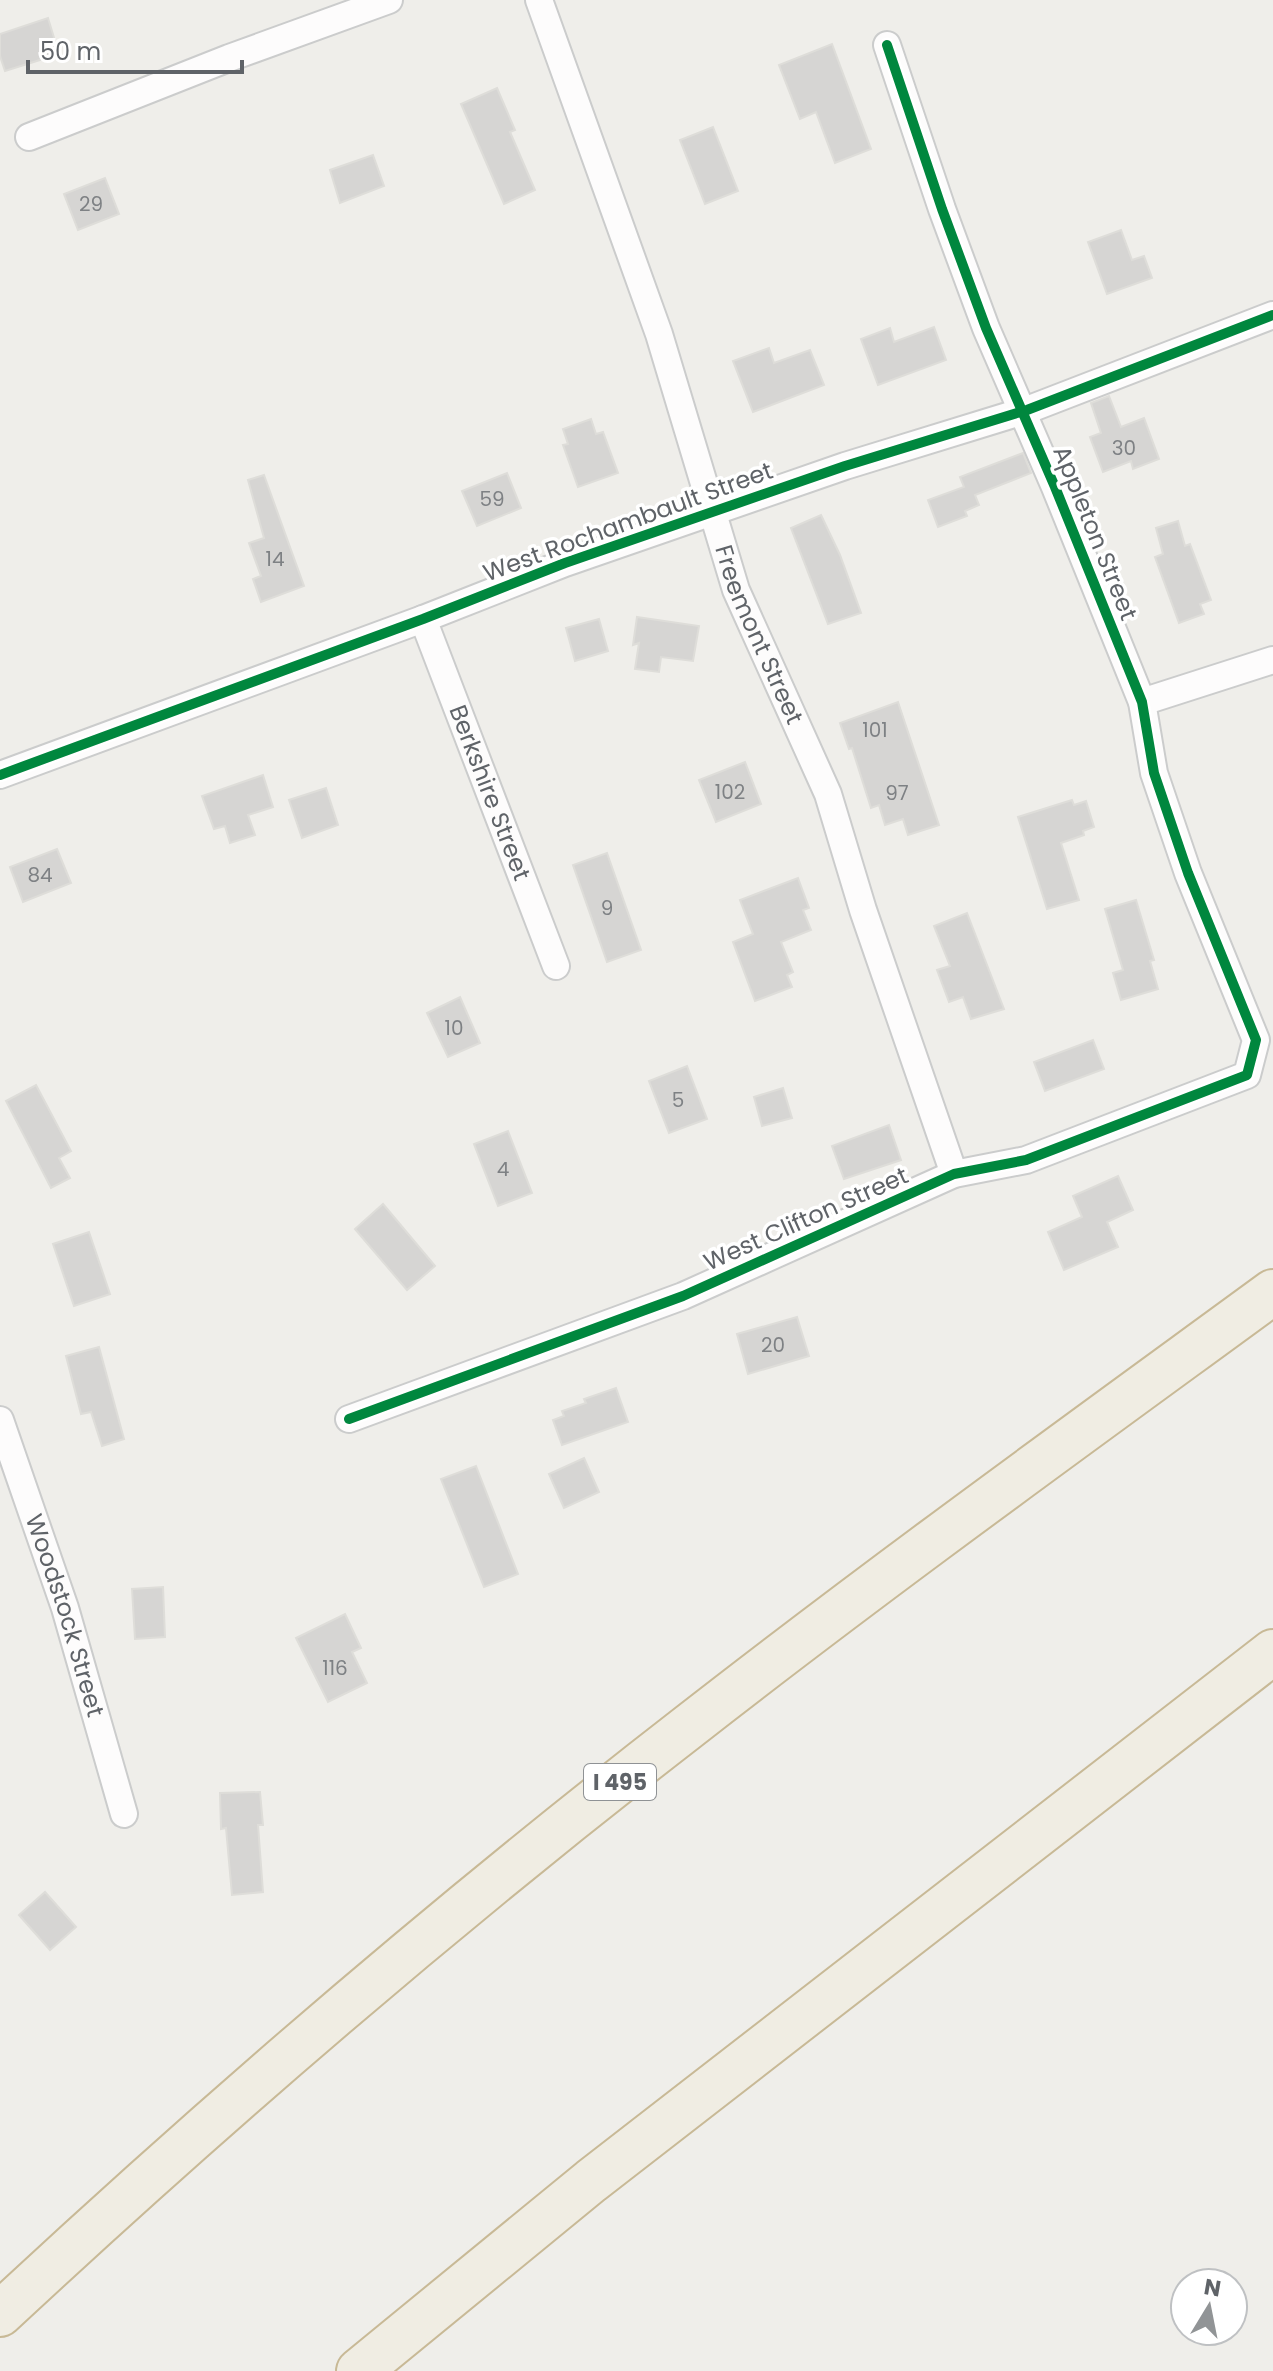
<svg xmlns="http://www.w3.org/2000/svg" width="1273" height="2371" font-family="Poppins,sans-serif">
	<style>
		.building { fill: #d6d5d3; stroke: #deddd9; stroke-width: 2 }
		.lines { fill: none; stroke-linecap: round; stroke-linejoin: round }
		.street-casing { stroke: #cbcccc; stroke-width: 30 }
		.highway-casing { stroke: #c8b996; stroke-width: 48 }
		.street { stroke: #fdfcfc; stroke-width: 26 }
		.highway { stroke: #f0ede3; stroke-width: 44 }
		.cycleway-casing { stroke: #fff; stroke-width: 15 }
		.cycleway { stroke: #00873e; stroke-width: 10 }
		.labels { text-anchor: middle; stroke-width: 7; stroke-linejoin: round; paint-order: stroke }
		.number-label { font-size: 20px; fill: #7e8184 }
		.shield { fill: #fff; stroke: #8f9295; stroke-width: 2 }
		.shield-label { font-size: 22px; font-weight: bold; fill: #5f6368 }
		.street-label { font-size: 24px; fill: #5f6368; stroke: #fff }
	</style>
	<rect width="100%" height="100%" fill="#efeeea"/>
	<!-- building -->
	<g class="building">
		<path d="M48,18l11,36 -54,17 -5,-15v-22z"/>
		<path d="M832,44l39,105 -36,14 -19,-51 -16,7 -21,-54z"/>
		<path d="M497,88l18,42 -5,2 25,58 -31,14 -43,-100z"/>
		<path d="M713,127l25,64 -33,13 -25,-64z"/>
		<path d="M373,155l11,31 -44,17 -10,-33z"/>
		<path d="M105,178l14,36 -41,16 -14,-36z"/>
		<path d="M1121,230l11,30 12,-4 8,22 -45,16 -19,-52z"/>
		<path d="M934,327l12,33 -68,25 -17,-46 29,-11 4,14z"/>
		<path d="M769,348l5,15 36,-13 14,35 -71,27 -20,-51z"/>
		<path d="M1109,396l12,31 23,-9 15,41 -26,10 -2,-8 -28,11 -13,-35 11,-4 -10,-30z"/>
		<path d="M591,419l5,15 7,-2 15,41 -40,14 -15,-42 5,-1 -5,-15z"/>
		<path d="M1023,453l8,20 -56,22 4,10 -14,6 2,5 -29,11 -10,-27 36,-13 -4,-10z"/>
		<path d="M507,473l14,35 -44,18 -15,-35z"/>
		<path d="M264,475l40,111 -43,16 -8,-23 8,-3 -12,-33 15,-5 -16,-58z"/>
		<path d="M821,515l19,40 21,58 -33,11 -37,-96z"/>
		<path d="M1178,521l7,25 5,-2 21,56 -11,4 4,10 -25,9 -24,-66 8,-3 -7,-26z"/>
		<path d="M637,617l62,9 -6,35 -32,-4 -2,15 -24,-3 4,-26 -6,2z"/>
		<path d="M599,619l9,32 -33,10 -9,-33z"/>
		<path d="M898,702l41,123 -31,10 -5,-16 -18,6 -6,-20 -8,3 -19,-60 -3,1 -9,-26z"/>
		<path d="M745,762l16,42 -45,18 -17,-42z"/>
		<path d="M263,775l10,32 -25,8 7,20 -25,8 -5,-17 -11,3 -12,-33z"/>
		<path d="M326,788l12,37 -36,13 -13,-38z"/>
		<path d="M1072,800l2,5 12,-4 8,26 -11,4 1,4 -23,8 18,57 -32,9 -29,-92z"/>
		<path d="M57,849l14,34 -48,19 -13,-35z"/>
		<path d="M607,853l34,97 -34,12 -34,-97z"/>
		<path d="M798,878l11,30 -6,2 8,20 -30,12 12,30 -6,3 5,12 -37,14 -22,-59 20,-8 -13,-34z"/>
		<path d="M1136,900l18,60 -4,1 8,28 -37,11 -8,-27 10,-3 -18,-61z"/>
		<path d="M967,913l37,96 -33,10 -8,-22 -14,5 -12,-32 13,-4 -16,-40z"/>
		<path d="M460,997l20,46 -32,14 -21,-44z"/>
		<path d="M1093,1040l11,29 -59,22 -11,-29z"/>
		<path d="M687,1066l20,53 -38,14 -20,-52z"/>
		<path d="M36,1085l35,66 -12,7 11,20 -19,10 -45,-87z"/>
		<path d="M783,1088l9,30 -30,8 -8,-29z"/>
		<path d="M889,1125l12,35 -57,19 -12,-33z"/>
		<path d="M508,1131l24,62 -34,13 -24,-62z"/>
		<path d="M1118,1176l15,34 -26,12 11,25 -54,23 -16,-38 34,-15 -9,-21z"/>
		<path d="M383,1204l52,62 -28,24 -52,-61z"/>
		<path d="M89,1232l21,62 -36,12 -21,-62z"/>
		<path d="M797,1317l12,39 -61,18 -11,-40z"/>
		<path d="M99,1347l25,92 -22,7 -11,-34 -10,2 -15,-58z"/>
		<path d="M616,1388l12,34 -66,23 -9,-25 11,-4 -2,-5 24,-8 -2,-4z"/>
		<path d="M584,1458l15,34 -35,16 -15,-34z"/>
		<path d="M476,1466l42,108 -34,13 -43,-108z"/>
		<path d="M163,1587l2,50 -30,2 -3,-50z"/>
		<path d="M345,1614l16,34 -9,4 15,31 -39,19 -32,-64z"/>
		<path d="M260,1792l3,33h-5l5,67 -31,3 -6,-67 -5,1 -1,-36z"/>
		<path d="M45,1892l31,35 -26,23 -31,-35z"/>
	</g>
	<g class="lines">
		<!-- street casing -->
		<g class="street-casing">
			<g id="street">
				<path id="s1" d="M539,0l120,334 77,256 92,204 35,116 91,264"/>
				<path d="M29,137l200,-79 160,-58"/>
				<path id="s2" d="M423,619l133,347"/>
				<path d="M1142,702l131,-42"/>
				<path d="M0,775l423,-156 142,-56 280,-97 182,-56 246,-95"/>
				<path d="M349,1419l334,-123 271,-122 72,-14 221,-85 9,-35 -68,-167 -34,-100 -12,-71 -87,-215 -69,-159 -44,-119 -55,-164"/>
				<path id="s3" d="M0,1420l65,188 59,206"/>
			</g>
		</g>
		<!-- highway casing -->
		<g class="highway-casing">
			<g id="highway">
				<path d="M0,2314c219,-204 451,-403 687,-586 192,-150 389,-292 586,-436"/>
				<path d="M359,2371l232,-190 682,-529"/>
			</g>
		</g>
		<!-- street -->
		<use href="#street" class="street"/>
		<!-- highway -->
		<use href="#highway" class="highway"/>
		<!-- cycleway casing -->
		<g class="cycleway-casing">
			<g id="cycleway">
				<path d="M0,775l423,-156 142,-56 280,-97 182,-56 246,-95"/>
				<path d="M349,1419l334,-123 271,-122 72,-14 221,-85 9,-35 -68,-167 -34,-100 -12,-71 -87,-215 -69,-159 -44,-119 -55,-164"/>
			</g>
		</g>
		<!-- cycleway -->
		<use href="#cycleway" class="cycleway"/>
	</g>
	<g class="labels">
		<!-- number labels -->
		<g class="number-label">
			<text x="91" y="211">29</text>
			<text x="1124" y="455">30</text>
			<text x="492" y="506">59</text>
			<text x="275" y="566">14</text>
			<text x="875" y="737">101</text>
			<text x="730" y="799">102</text>
			<text x="897" y="800">97</text>
			<text x="40" y="882">84</text>
			<text x="607" y="915">9</text>
			<text x="454" y="1035">10</text>
			<text x="678" y="1107">5</text>
			<text x="503" y="1176">4</text>
			<text x="773" y="1352">20</text>
			<text x="335" y="1675">116</text>
		</g>
		<!-- shield labels -->
		<rect class="shield" x="584" y="1764" width="72" height="36" rx="6"/>
		<g class="shield-label">
			<text x="620" y="1790">I 495</text>
		</g>
		<!-- street labels -->
		<g class="street-label">
			<text transform="translate(628 522) rotate(-20)" y="8">West Rochambault Street</text>
			<text transform="translate(1095 533) rotate(68)" y="8">Appleton Street</text>
			<text dy="8" stroke="none"><textPath href="#s1" startOffset="672">Freemont Street</textPath></text>
			<text dy="8" stroke="none"><textPath href="#s2" startOffset="186">Berkshire Street</textPath></text>
			<text transform="translate(806 1219) rotate(-24)" y="8">West Clifton Street</text>
			<text dy="8" stroke="none"><textPath href="#s3" startOffset="206">Woodstock Street</textPath></text>
		</g>
	</g>
	<!-- north arrow -->
	<g transform="translate(1209 2307) rotate(10)"><circle r="38" fill="#ffffff" stroke="#bfc1c3" stroke-width="2"/>
	<path d="M0-6L14 30L0 20L-14 30Z" fill="#919496"/>
	<text y="-12" font-size="22" font-weight="bold" text-anchor="middle" fill="#5f6368">N</text>
	</g>
	<!-- scale -->
	<path d="M28 60v12h214v-12" fill="none" stroke="#5f6368" stroke-width="4"/>
	<text x="40" y="60" font-size="24" fill="#5f6368" stroke="#ffffff" stroke-width="6" paint-order="stroke">50 m</text>
</svg>
